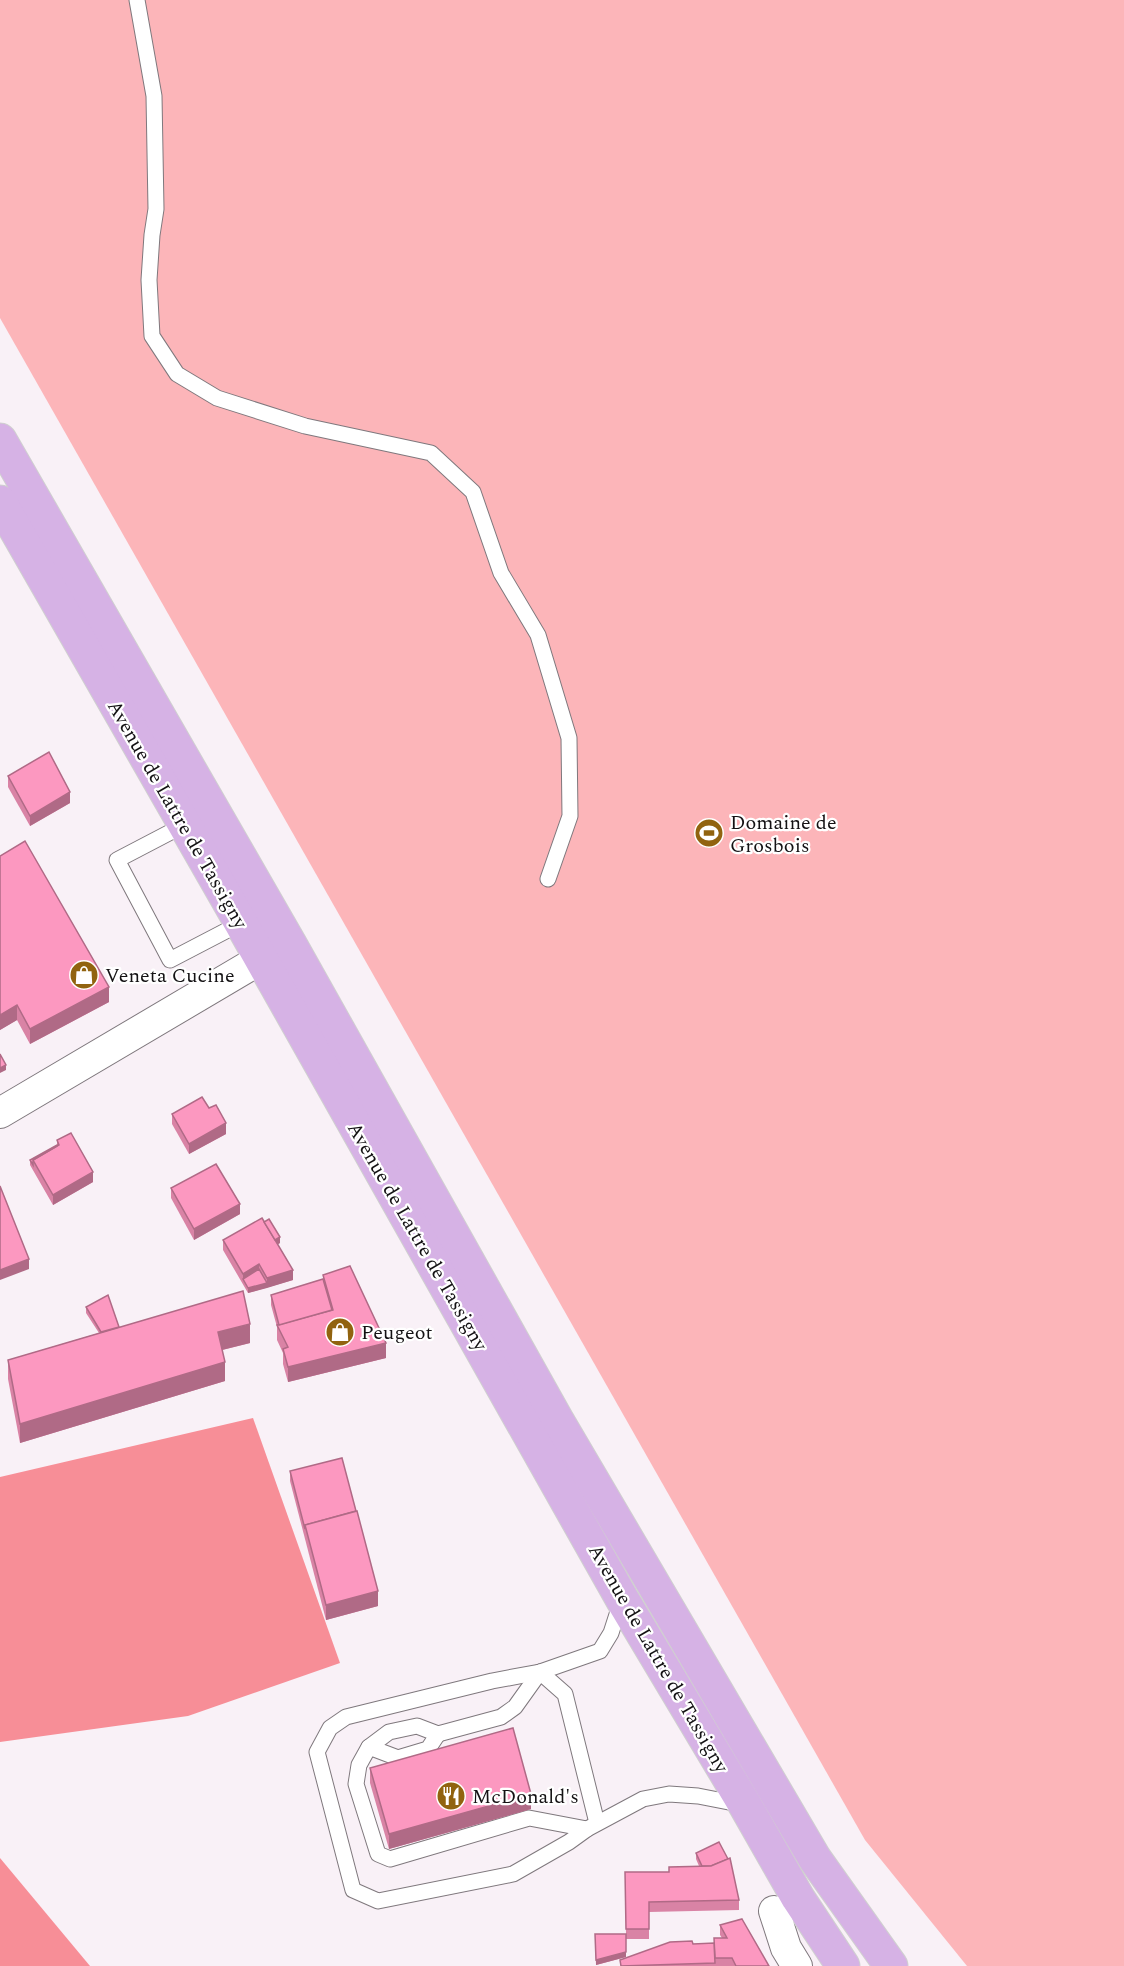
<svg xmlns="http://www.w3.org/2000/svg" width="1124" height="1966" font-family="Spectral,serif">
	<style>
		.green { fill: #fcb5b9 }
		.forest { fill: #f78e97 }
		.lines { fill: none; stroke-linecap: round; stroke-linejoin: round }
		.service-casing { stroke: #7f787d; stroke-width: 17 }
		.minor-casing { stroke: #7f787d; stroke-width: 32 }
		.primary-casing { stroke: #d0d0d0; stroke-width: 35 }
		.service { stroke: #fff; stroke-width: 15 }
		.minor { stroke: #fff; stroke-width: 30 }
		.primary { stroke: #d6b2e5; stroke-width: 33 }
		.wall { fill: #d983a5 }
		.shaded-wall { fill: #b06a86 }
		.building { fill: #fc98c0; stroke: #b06a86; stroke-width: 1.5 }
		.labels { text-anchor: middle; stroke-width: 4.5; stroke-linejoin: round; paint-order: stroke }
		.street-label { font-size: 20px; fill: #141214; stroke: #fff }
		.poi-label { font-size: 20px; fill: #141214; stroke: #fff; text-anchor: start }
	</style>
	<rect width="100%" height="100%" fill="#f9f1f7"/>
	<!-- green -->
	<path class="green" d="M0,0h1124v1966h-157l-102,-126 -865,-1522z"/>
	<!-- forest -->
	<g class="forest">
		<path d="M253,1418l87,245 -152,53 -188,26v-265z"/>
		<path d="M0,1858l90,108h-90z"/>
	</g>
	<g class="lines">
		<!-- service casing -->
		<g class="service-casing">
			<g id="service">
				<path d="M137,0l17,96 2,113 -4,26 -3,45 3,56 25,38 40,24 88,28 126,27 42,39 28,81 37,62 31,103 1,78 -22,63"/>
				<path d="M184,825l-67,35 53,100 71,-37"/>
				<path d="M621,1602l-10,31 -11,18 -60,21 -48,9 -146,36 -16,11 -13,24 36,138 25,11 135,-27 56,-32 18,-13 56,-30 26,-5 29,2 46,9"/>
				<path d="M369,1747l29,11 30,-9 10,-15"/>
				<path d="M587,1829l-58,-11 -139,41 -12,-5 -22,-70 3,-19 10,-18 20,-15 28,-6 21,8 63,-17 14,-10 25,-35 25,22 32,129"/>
			</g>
		</g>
		<!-- minor casing -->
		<g class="minor-casing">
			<g id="minor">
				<path d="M0,1113l261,-154"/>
				<path d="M774,1911l12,37 11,18"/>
			</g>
		</g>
		<!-- primary casing -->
		<g class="primary-casing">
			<g id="primary">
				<path d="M0,440l290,504 267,476 258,439 76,107"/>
				<path d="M0,502l241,421 381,676 123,206 53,93 45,68"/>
			</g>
		</g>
		<!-- service -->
		<use href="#service" class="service"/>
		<!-- minor -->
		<use href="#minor" class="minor"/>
		<!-- primary -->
		<use href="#primary" class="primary"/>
	</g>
	<!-- wall -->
	<g class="wall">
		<path d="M8,776l62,27 -40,23 -22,-39z"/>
		<path d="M25,841l84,161 -79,42 -13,-24 -17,10z"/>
		<path d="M172,1114l54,20 -37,20 -17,-30z"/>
		<path d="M57,1140l36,42 -40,23 -23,-40v-5l27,-14z"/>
		<path d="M171,1188l69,26 -46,26 -23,-42z"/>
		<path d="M223,1240l57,3 -2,1 15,36 -45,13 -25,-43z"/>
		<path d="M323,1275l63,83 -98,24 -5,-18v-11l-6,-13v-13l-6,-22v-10l52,-16z"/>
		<path d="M86,1307l33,21 131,15 -28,7 3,31 -205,62 -12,-64v-19l91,-27 -13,-20z"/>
		<path d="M290,1471l88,135 -52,14 -36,-139z"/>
		<path d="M370,1768l161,41 -142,40 -19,-66z"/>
		<path d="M696,1853l43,47v10l-90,2v27h-23v18l-30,8 -1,-31h31l-1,-62h44l30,-6 -3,-7z"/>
		<path d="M720,1925l49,41h-149l73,-22 21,-1 8,-5 -2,-3z"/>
	</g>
	<!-- shaded-wall -->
	<g class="shaded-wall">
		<path d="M70,792v11l-40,23v-10z"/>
		<path d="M109,987v15l-79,42v-15z"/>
		<path d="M17,1005v15l-17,10v-15z"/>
		<path d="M6,1065v5l-6,3v-5z"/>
		<path d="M226,1123v11l-37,20v-10z"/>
		<path d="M93,1172v10l-40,23v-10z"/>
		<path d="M240,1204v10l-46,26v-11z"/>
		<path d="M280,1237v6l-7,4v-6z"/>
		<path d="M29,1259v10l-29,11v-10z"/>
		<path d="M259,1264v11l-16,4v-5z"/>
		<path d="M293,1270v10l-26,8v-10z"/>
		<path d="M267,1283v5l-19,5v-5z"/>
		<path d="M250,1324v19l-32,8v-19z"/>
		<path d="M386,1343v15l-98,24v-15z"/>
		<path d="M225,1362v19l-205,62v-19z"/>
		<path d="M378,1591v15l-52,14v-15z"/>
		<path d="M531,1794v15l-142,40v-15z"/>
		<path d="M626,1952v5l-30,8v-5z"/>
	</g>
	<!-- building -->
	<g class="building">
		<path d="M49,752l21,40 -40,24 -22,-40z"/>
		<path d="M25,841l84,146 -79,42 -13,-24 -17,10v-159z"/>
		<path d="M0,1054l6,11 -6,3z"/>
		<path d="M202,1097l7,11 7,-3 10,18 -37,21 -17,-30z"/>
		<path d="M71,1133l22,39 -40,23 -20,-35 26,-15 -2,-5z"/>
		<path d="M57,1145v1l-24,14v5l-3,-5z"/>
		<path d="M216,1164l24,40 -46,25 -23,-41z"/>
		<path d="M0,1186l29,73 -29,11z"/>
		<path d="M262,1218l31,52 -26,8 -8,-14 -16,10 -20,-34z"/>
		<path d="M269,1219l11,18 -5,3 -11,-18z"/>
		<path d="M350,1266l36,77 -98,24 -5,-18 5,-2 -11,-22 56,-15 -10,-35z"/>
		<path d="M259,1269l8,14 -19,5 -5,-9z"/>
		<path d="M323,1279l9,31 -53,15 -8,-30z"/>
		<path d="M243,1291l7,33 -32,8 7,30 -205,62 -12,-64z"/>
		<path d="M108,1295l11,32 -18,5 -15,-25z"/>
		<path d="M342,1458l14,53 -51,14v4l-15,-58z"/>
		<path d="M357,1511l21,80 -52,14 -21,-80z"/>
		<path d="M513,1728l18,66 -142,40 -19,-66z"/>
		<path d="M719,1842l9,17 -17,7h-9l-6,-13z"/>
		<path d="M730,1858l9,42 -90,2v27h-23l-1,-57h44v-5l42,-1z"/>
		<path d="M742,1919l27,47h-33l-4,-8h-17l-1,-20h13l-7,-13z"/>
		<path d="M595,1934h31v18l-30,8z"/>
		<path d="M692,1941l1,3 21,-1 1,20 -94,3 -1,-6 50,-18z"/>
	</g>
	<!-- icons -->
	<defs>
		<g id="stadium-disc" transform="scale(1.5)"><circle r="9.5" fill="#91630f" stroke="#fff"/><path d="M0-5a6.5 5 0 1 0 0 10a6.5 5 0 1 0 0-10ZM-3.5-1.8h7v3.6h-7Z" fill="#fff"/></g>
		<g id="shop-disc" transform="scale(1.5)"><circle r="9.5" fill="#91630f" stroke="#fff"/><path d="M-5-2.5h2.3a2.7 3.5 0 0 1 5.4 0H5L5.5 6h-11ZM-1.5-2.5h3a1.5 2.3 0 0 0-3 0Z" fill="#fff"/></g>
		<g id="restaurant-disc" transform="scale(1.5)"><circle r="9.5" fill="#91630f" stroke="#fff"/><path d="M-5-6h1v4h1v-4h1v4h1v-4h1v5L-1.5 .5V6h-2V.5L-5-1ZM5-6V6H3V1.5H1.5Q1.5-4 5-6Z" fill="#fff"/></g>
	</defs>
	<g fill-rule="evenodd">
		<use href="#stadium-disc" x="709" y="833"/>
		<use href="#shop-disc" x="84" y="975"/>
		<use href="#shop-disc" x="340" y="1332"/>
		<use href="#restaurant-disc" x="451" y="1796"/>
	</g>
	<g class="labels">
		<!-- street labels -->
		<g class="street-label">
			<text transform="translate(178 814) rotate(60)" y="7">Avenue de Lattre de Tassigny</text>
			<text transform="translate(418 1236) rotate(60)" y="7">Avenue de Lattre de Tassigny</text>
			<text transform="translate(659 1658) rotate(60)" y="7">Avenue de Lattre de Tassigny</text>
		</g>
		<!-- poi labels -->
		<g class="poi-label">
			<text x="730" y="829">Domaine de<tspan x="730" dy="23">Grosbois</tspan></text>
			<text x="105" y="982">Veneta Cucine</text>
			<text x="361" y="1339">Peugeot</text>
			<text x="472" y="1803">McDonald's</text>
		</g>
	</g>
</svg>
